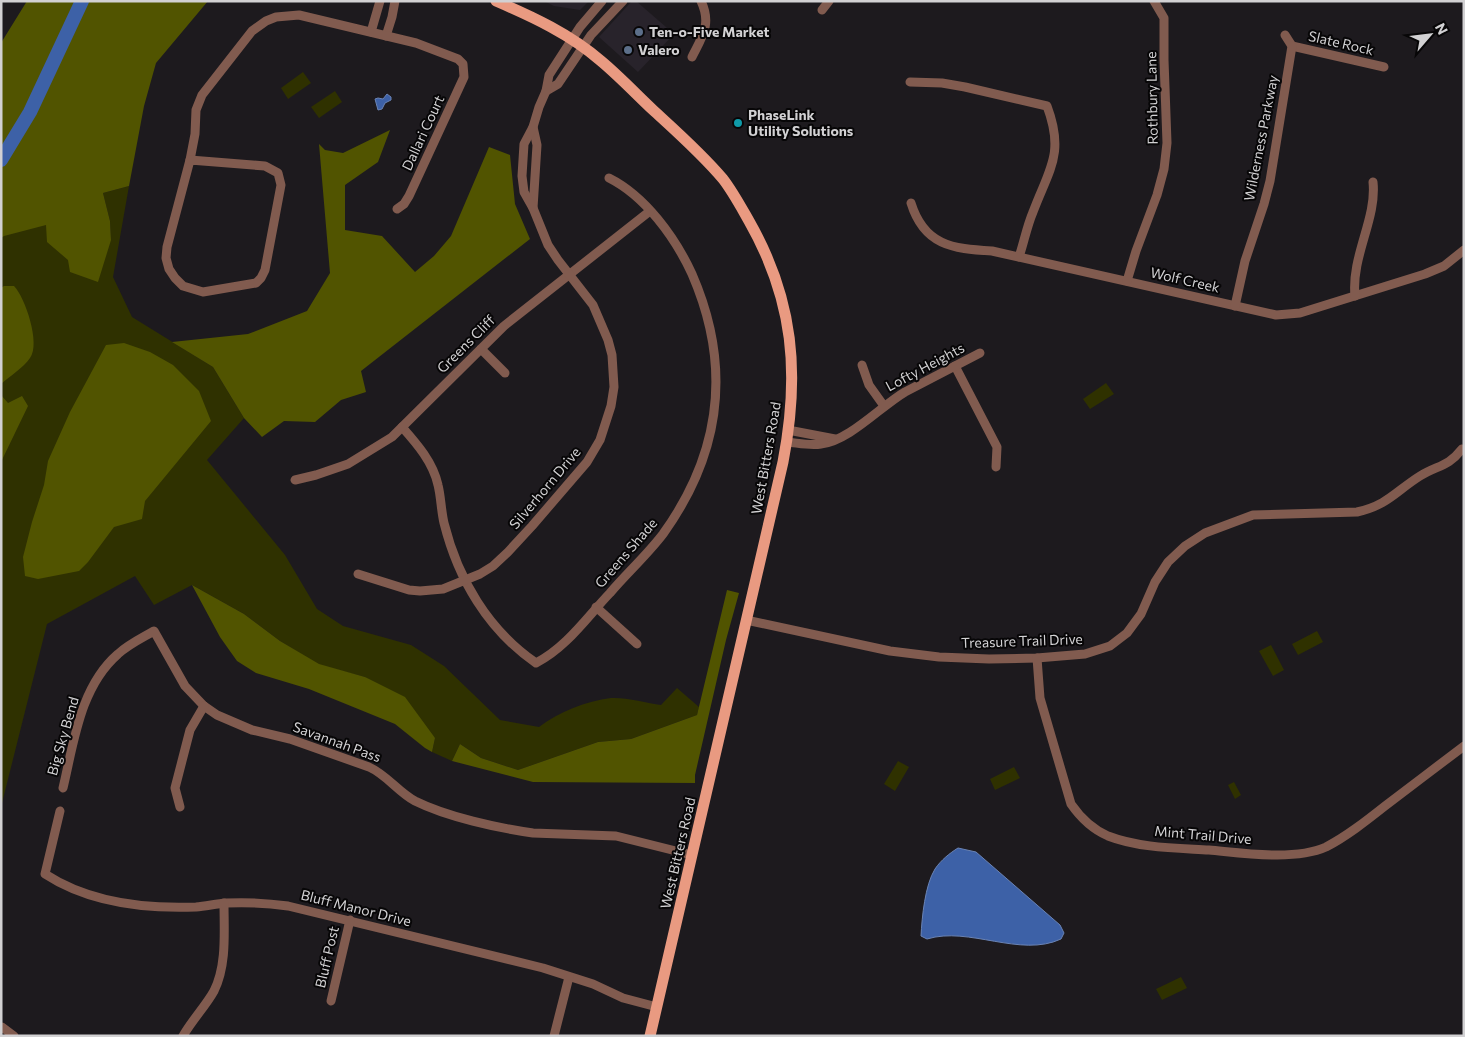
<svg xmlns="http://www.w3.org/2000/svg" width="1465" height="1037" font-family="Commissioner,sans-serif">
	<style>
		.built { fill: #28232b }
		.green { fill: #2f3100 }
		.forest { fill: #515400 }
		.water { fill: #3d61a7; stroke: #6a83b4 }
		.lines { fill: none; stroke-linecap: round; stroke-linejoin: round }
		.river { stroke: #3d61a7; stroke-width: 14 }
		.minor { stroke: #815b4f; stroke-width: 9 }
		.major { stroke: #e99a81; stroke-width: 11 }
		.service-dot { fill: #5c6f8a; stroke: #070607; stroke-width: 2 }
		.culture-dot { fill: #0f9aa8; stroke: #070607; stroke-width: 2 }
		.labels { text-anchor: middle; stroke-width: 4; stroke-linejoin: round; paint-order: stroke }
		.poi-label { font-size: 14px; font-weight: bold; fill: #d2d1d3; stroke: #070607; text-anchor: start }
		.street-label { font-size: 14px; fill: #d2d1d3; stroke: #070607 }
	</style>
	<rect width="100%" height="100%" fill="#1d1a1e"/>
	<!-- built -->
	<g class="built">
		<path d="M544,1h45l-9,9 -26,-4z"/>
		<path d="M632,1h4l38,33 -36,38 -39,-35z"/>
	</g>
	<!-- green -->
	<g class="green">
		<path d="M303,72l8,11 -23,16 -7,-11z"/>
		<path d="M335,91l7,11 -23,16 -8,-11z"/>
		<path d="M129,186l-16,91 19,40 81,50 31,51 -37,42 78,95 32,54 26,17 68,19 33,21 56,54 39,7c20,-15 47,-26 72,-29 14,-1 36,5 50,7l16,-17 22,19 -2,8 -66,24 -33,3 -80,28 -37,-12 -21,-14 -8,17 -20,-9 3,-14 -70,-61 -46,-12 -39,-24 -36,-27 -52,-29 -38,20 -19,-29 -88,48 -46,183v-597l110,30 -1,-19 -7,-28z"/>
		<path d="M1106,383l8,11 -24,15 -7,-10z"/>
		<path d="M1317,631l6,11 -25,13 -6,-11z"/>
		<path d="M1271,645l13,25 -11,6 -14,-25z"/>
		<path d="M898,761l11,6 -14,24 -11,-7z"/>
		<path d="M1014,767l6,11 -25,12 -5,-11z"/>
		<path d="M1234,782l7,13 -6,4 -7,-14z"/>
		<path d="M1181,977l6,11 -25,12 -6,-11z"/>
	</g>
	<!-- forest -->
	<g class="forest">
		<path d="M27,1h181l-52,62 -12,43 -15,80 -26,7 7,28 1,19 -13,42 -28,-10 -2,-12 -21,-18 -1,-17 -42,11 -3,2v-195z"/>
		<path d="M390,130l-12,32 -33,23v45l37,6 33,36 19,-16 17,-20 38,-89 21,8 5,49 15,35 -169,132 5,21 -25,8 -26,22 -31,-1 -22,16 -18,-19 -31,-51 -41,-25 76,-8 59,-23 23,-38 -11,-129 6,6 18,3z"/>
		<path d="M4,286h10c11,11 27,58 16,72 -7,10 -20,18 -29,26v-96z"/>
		<path d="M124,343l26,9 23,13 26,26 12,30 -66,80 -3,18 -28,8 -26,35 -9,9 -41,8 -13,-3 -2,-19 9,-35 12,-37 4,-24 22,-49 36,-67z"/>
		<path d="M1,395l7,8 14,-7 6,10 -27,56z"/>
		<path d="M192,585l52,29 36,27 39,23 46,13 40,20 30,41 -3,14 -7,-4 -30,-24 -86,-35 -53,-16 -19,-12 -17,-24z"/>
		<path d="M727,590l12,3 -13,47 -31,135v8l-162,-1 -81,-21 8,-17 21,14 37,12 80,-28 33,-3 66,-24z"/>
	</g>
	<!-- water -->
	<g class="water">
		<path d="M387,94l4,3v3l-6,3 -3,6 -4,1 -3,-11 3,-1 5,1z"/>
		<path d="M958,848l18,4 84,73 4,8 -3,6c-41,19 -92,-13 -134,0l-6,-3c1,-19 4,-51 14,-67 6,-9 15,-16 23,-21z"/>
	</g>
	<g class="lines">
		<!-- river -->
		<path class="river" d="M1,160l29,-48 52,-111"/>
		<!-- minor -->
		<g class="minor">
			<path d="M822,10l7,-9"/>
			<path d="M371,32l9,-31"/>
			<path d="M386,36l6,-19 3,-16"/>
			<path d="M1292,46l92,21"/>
			<path d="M692,57c10,-20 20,-33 9,-56"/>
			<path d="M910,82l32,1 23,4 82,19c18,48 2,63 -14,106 -6,14 -9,30 -14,45"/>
			<path d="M546,91l12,-7 33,-49 32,-34"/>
			<path d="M533,127l4,18 -4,63"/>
			<path d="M190,160l5,-26 1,-24 6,-15 50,-64 14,-10 10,-4 23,-2 117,28 42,16 5,5 1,13 -55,119 -5,8 -7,5"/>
			<path d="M190,160l75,6 13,7 3,12 -16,85 -4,8 -5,5 -53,9 -20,-6 -8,-8 -6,-9 -3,-11 1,-11z"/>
			<path d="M911,203c13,42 41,46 81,48l284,64 24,-2 125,-39 19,-8 20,-16"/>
			<path d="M1127,281l9,-30 21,-56 7,-26 3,-26 -3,-83v-42l-10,-17"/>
			<path d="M1355,296c-4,-40 22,-77 18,-114"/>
			<path d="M1235,306l10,-45 19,-57 6,-23 22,-135 -7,-11"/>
			<path d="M481,349l24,24"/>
			<path d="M862,365l7,20 15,21"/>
			<path d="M955,366l42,81 -1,20"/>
			<path d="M402,427c15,17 31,35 36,58 3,12 3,25 6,38 14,56 44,107 92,140 31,-16 51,-46 74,-70 17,-20 37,-38 53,-59 59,-82 69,-168 29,-260 -17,-37 -47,-78 -83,-96"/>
			<path d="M788,430l47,9"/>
			<path d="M787,442c11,1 23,4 34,2 28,-3 60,-38 84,-52l75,-39"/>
			<path d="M295,480l21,-5 32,-11 44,-27 112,-111 146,-115"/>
			<path d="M358,574l51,16 11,1 23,-2 37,-15 13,-8 15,-14 24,-26 55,-64 13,-22 11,-34 3,-19 -2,-32 -4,-15 -15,-35 -35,-45 -10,-15 -15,-37 -9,-16 -2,-16 2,-32 9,-17 6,-20 7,-16 3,-16 31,-48 22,-26"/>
			<path d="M596,607l41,37"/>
			<path d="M746,620l144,31 49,6 50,2 48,-1 48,-4 25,-8 17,-13 14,-19 14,-32 13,-20 17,-16 20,-13 48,-18 104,-3c31,-7 39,-21 63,-36 18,-11 28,-9 42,-27"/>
			<path d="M1037,658l3,40 31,106c9,13 21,25 37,32 31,12 68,12 101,14 34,3 86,11 117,-3 21,-11 40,-26 59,-41 26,-20 53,-40 79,-60"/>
			<path d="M63,788c11,-46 17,-101 55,-134 11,-10 24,-16 36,-23l31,55 19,20 13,9 35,15 38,9 79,28c18,8 29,25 46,34 32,16 83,27 118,32l83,3 76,19"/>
			<path d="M180,807l-5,-19 15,-58 14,-24"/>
			<path d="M60,811l-15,63c43,28 100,35 151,33 10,-1 20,-3 30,-4 21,-1 41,0 62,3l255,62 50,16 30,14 34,9"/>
			<path d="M331,1001l19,-81"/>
			<path d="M1,1029l1,-2 12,9"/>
			<path d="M183,1036c9,-16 22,-29 31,-45 13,-26 10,-59 10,-88"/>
			<path d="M554,1036l15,-59"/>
		</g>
		<!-- major -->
		<path class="major" d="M496,1c37,16 74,33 105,60 18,15 35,33 52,49 24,22 49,44 70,69 10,13 18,28 26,42 45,79 51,153 34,241l-133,574"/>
	</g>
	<!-- markers -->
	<g class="service-dot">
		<circle cx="639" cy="32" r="5"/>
		<circle cx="628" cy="50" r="5"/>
	</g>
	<circle class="culture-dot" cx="738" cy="123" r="5"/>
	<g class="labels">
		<!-- poi labels -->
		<g class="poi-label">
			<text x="649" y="37">Ten-o-Five Market</text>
			<text x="638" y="55">Valero</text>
			<text x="748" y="120">PhaseLink<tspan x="748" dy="16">Utility Solutions</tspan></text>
		</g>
		<!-- street labels -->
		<g class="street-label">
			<text transform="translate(1341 43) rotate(13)" y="5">Slate Rock</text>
			<text transform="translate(1152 98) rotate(-91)" y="5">Rothbury Lane</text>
			<text transform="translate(423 133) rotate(-65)" y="5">Dallari Court</text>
			<text transform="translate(1261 138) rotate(-79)" y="5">Wilderness Parkway</text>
			<text transform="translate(1185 280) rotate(13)" y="5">Wolf Creek</text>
			<text transform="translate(466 344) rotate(-45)" y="5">Greens Cliff</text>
			<text transform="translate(925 367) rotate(-28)" y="5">Lofty Heights</text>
			<text transform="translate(766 458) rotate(-80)" y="5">West Bitters Road</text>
			<text transform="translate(545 488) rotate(-50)" y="5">Silverhorn Drive</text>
			<text transform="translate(626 553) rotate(-49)" y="5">Greens Shade</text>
			<text transform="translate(1022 641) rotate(-2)" y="5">Treasure Trail Drive</text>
			<text transform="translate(63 736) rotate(-74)" y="5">Big Sky Bend</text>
			<text transform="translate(337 742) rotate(20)" y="5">Savannah Pass</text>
			<text transform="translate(1203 835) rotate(5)" y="5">Mint Trail Drive</text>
			<text transform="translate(678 853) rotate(-77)" y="5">West Bitters Road</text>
			<text transform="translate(356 908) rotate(14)" y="5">Bluff Manor Drive</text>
			<text transform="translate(327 957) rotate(-77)" y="5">Bluff Post</text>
		</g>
	</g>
	<!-- border -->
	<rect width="1465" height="1037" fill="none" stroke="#d2d1d3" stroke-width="5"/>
	<!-- north arrow -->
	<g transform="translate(1430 35) rotate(62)" stroke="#070607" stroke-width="4" paint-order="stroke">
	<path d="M0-4L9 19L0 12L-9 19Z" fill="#d2d1d3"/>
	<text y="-8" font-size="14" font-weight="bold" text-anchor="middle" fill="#d2d1d3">N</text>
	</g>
</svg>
